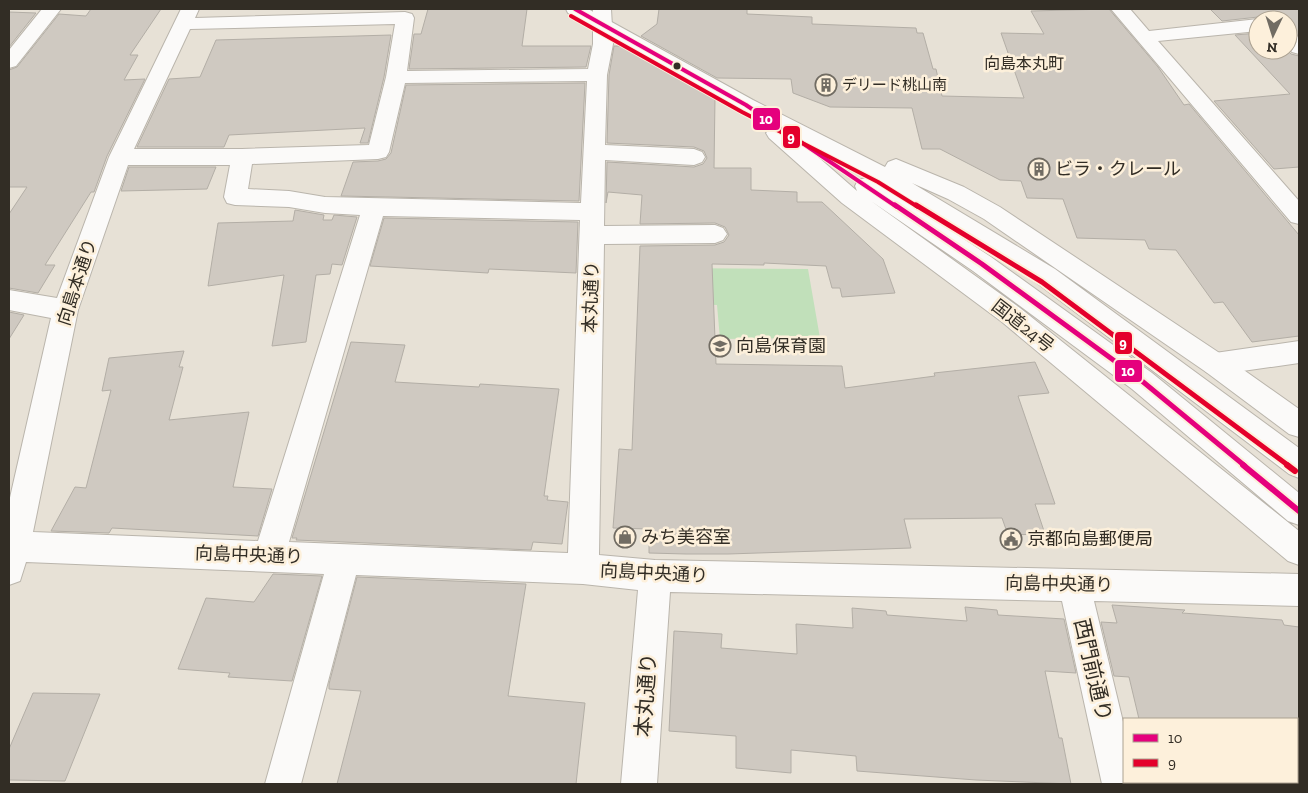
<svg xmlns="http://www.w3.org/2000/svg" width="1308" height="793" font-family="'Zilla Slab','Noto Sans JP',serif">
	<style>
		.green { fill: #c1e0ba }
		.building { fill: #cfc9c1; stroke: #b3aea6 }
		.lines { fill: none; stroke-linecap: round; stroke-linejoin: round }
		.minor-casing { stroke: #bab5ac; stroke-width: 2 }
		.highway-casing { stroke: #bab5ac; stroke-width: 2 }
		.minor { fill: #fbfaf9; fill-rule: evenodd }
		.highway { fill: #fbfaf9; fill-rule: evenodd }
		.bus-1-far2-casing { stroke: #fdf0db; stroke-width: 6 }
		.bus-1-far1-casing { stroke: #fdf0db; stroke-width: 9 }
		.bus-1-casing { stroke: #fdf0db; stroke-width: 10 }
		.bus-2-far2-casing { stroke: #fdf0db; stroke-width: 6 }
		.bus-2-far1-casing { stroke: #fdf0db; stroke-width: 9 }
		.bus-2-casing { stroke: #fdf0db; stroke-width: 10 }
		.bus-1-far2 { stroke: #e5007d; stroke-width: 4 }
		.bus-1-far1 { stroke: #e5007d; stroke-width: 5 }
		.bus-1 { stroke: #e5007d; stroke-width: 6 }
		.bus-2-far2 { stroke: #e4002b; stroke-width: 4 }
		.bus-2-far1 { stroke: #e4002b; stroke-width: 5 }
		.bus-2 { stroke: #e4002b; stroke-width: 6 }
		.bus-dot { fill: #322d25; stroke: #fdf0db; stroke-width: 2 }
		.labels { text-anchor: middle; stroke-width: 5; stroke-linejoin: round; paint-order: stroke }
		.far-poi-label { font-size: 15px; fill: #322d25; stroke: #fdf0db; text-anchor: start }
		.far-neighbourhood-label { font-size: 16px; fill: #322d25; stroke: #fdf0db }
		.poi-label { font-size: 18px; fill: #322d25; stroke: #fdf0db; text-anchor: start }
		.street-label { font-size: 18px; fill: #322d25; stroke: #fdf0db }
		.near-street-label { font-size: 21px; fill: #322d25; stroke: #fdf0db }
		.line-badge { stroke: #fdf0db; stroke-width: 2 }
		.badge-label { font-size: 14px; text-anchor: middle; font-weight: bold; fill: #fff }
	</style>
	<rect width="100%" height="100%" fill="#e7e1d6"/>
	<!-- green -->
	<path class="green" d="M669,268l139,1 12,69 -100,1 -3,-34 -50,-2z"/>
	<!-- building -->
	<g class="building">
		<path d="M91,9h70l-31,46h8l-14,25 21,-1 -38,77 -13,36h-3l-46,73h10l-17,28 -29,-5v-74l18,-27h-18v-117l8,-3 42,-53 27,2z"/>
		<path d="M428,9h99l-5,37h69l-5,21 -177,2 5,-35h7z"/>
		<path d="M659,9h88v5l65,3v7l104,4 1,5h6l10,36h3l6,27 82,2 -23,-65 43,1 -13,-23 78,-2 49,58 26,38 5,-1 110,131v101l-47,6 -29,-40 -9,1 -38,-53 -27,-1 -4,-9 -68,-2 -14,-39 -36,-1 -6,-17 -21,-1 -60,-31h-18l-10,-41 -82,-1 -37,-14 -2,-14 -74,-1 -76,-42 16,-12z"/>
		<path d="M1210,9h89v27l-11,-6v-10h-25l-5,-3 -36,4z"/>
		<path d="M9,12l27,1 -27,34z"/>
		<path d="M1258,33v17h29l4,4 8,2v111l-25,2 -60,-68 76,-7 -55,-59z"/>
		<path d="M391,35l-7,42 -16,66h-8l5,-15 -136,7 -5,12h-87l32,-68 31,-2 16,-37z"/>
		<path d="M614,46h10l91,51 -1,71h37v22l46,2v10h25l61,57 12,34 -53,4 -2,-9h-8l-6,-22 -62,-3v2l-52,-1 4,100 126,2 3,22 90,-12 -1,-3 101,-11 14,31 -31,3 37,108h-20l10,30 -37,1 -6,-17 -98,1 7,29 -183,6h-42l-37,-1v-24l-36,-1 6,-79 13,1 8,-204 75,-1 9,-3 5,-7 -4,-8 -10,-4 -75,1 2,-29 -34,-3 -2,11 1,-41 87,5 9,-3 4,-6 -3,-7 -10,-4 -87,-4 2,-68z"/>
		<path d="M585,83l-6,118 -238,-5 12,-34 25,-1 8,-2 5,-6 15,-68z"/>
		<path d="M129,167h87l-9,22 -86,2z"/>
		<path d="M295,210l29,5 -1,5h9l2,-5 23,2 -15,48 -10,-1 -2,10 -14,1 -10,67 -34,4 12,-71 -76,11 10,-63 75,-2z"/>
		<path d="M384,218l194,4 -2,51 -87,-4 -1,4 -118,-7z"/>
		<path d="M9,312l15,3 -15,24z"/>
		<path d="M351,342l54,3 -10,37 84,5 1,-3 79,5 -15,107h4l-1,4 21,2 -6,42 -29,-2 -2,8 -235,-10 1,-2h-5z"/>
		<path d="M184,351l-5,16h4l-14,53 80,-8 -16,75 39,2 -14,47 -146,-8 -3,5 -58,-2 24,-44 11,1 25,-98 -9,1 7,-33z"/>
		<path d="M273,574l49,2 -30,105 -64,-4 2,-4 -52,-4 28,-71 48,4z"/>
		<path d="M357,577l169,7 -18,112 77,7 -9,81h-239l24,-93 -32,-2v-5z"/>
		<path d="M1112,605l73,5 -3,3 100,7 2,5 15,2v131h-2v-39h-158l-10,-42 -15,-1 -13,-54 16,1z"/>
		<path d="M965,607l32,3 1,5 66,4 12,54 -31,-2 14,67h3l9,46 -95,-4 -119,-9 -1,-15 -65,-6v23l-55,-5v-32l-67,-5 5,-100 48,3 -1,14 76,6 -1,-30 57,4 -1,-20 34,3 1,4 80,6z"/>
		<path d="M33,693l67,1 -35,87 -56,-1v-31z"/>
		<path d="M1155,782h103l1,2h-103z"/>
	</g>
	<g class="lines">
		<!-- minor casing -->
		<g class="minor-casing">
			<g id="minor">
				<path d="M42,9h19l-45,57 -7,2v-18z"/>
				<path d="M181,9h18l-4,9 210,-6 7,2 2,4 -7,53 181,-2 5,-25v-35h18l2,35 -6,31 -2,70 89,4 8,3 3,5 -3,5 -8,3 -89,-5 -1,66 111,-1 8,3 4,6 -4,6 -8,3 -111,1 -5,311 56,5 644,14v32l-205,-5 30,125v56h14v2h-36l-40,-183 -392,-9 -13,192h-36l17,-194 -55,-6 -227,-9 -55,209h-36l59,-210 -298,-12 -6,19 -11,4v-83l42,-184 -42,-8v-20l48,8 52,-141zM395,24l-9,53 -17,68 -127,4h-108l56,-120zM587,81l-6,122 -256,-6 -36,-6 -41,-2 4,-25 126,-5 8,-2 3,-5 16,-69zM128,165h102l-6,32 3,6 8,2 54,2 36,6 35,2 -102,326 -225,-9 45,-222zM383,216l197,4 -12,333 -279,-11z"/>
				<path d="M1111,9h19l19,22 109,-12 3,1h-3v11l-100,10 141,160v23l-8,-2z"/>
				<path d="M1288,32l7,2 4,4v16l-7,-2 -4,-4z"/>
				<path d="M1299,341v22l-84,12 -9,-3 -4,-8 4,-8 9,-3z"/>
			</g>
		</g>
		<!-- highway casing -->
		<g class="highway-casing">
			<path id="highway" d="M566,9h22l165,91 132,67 3,-5 8,-3 68,28 36,20 224,149 75,53v28l-10,-3 -83,-62 -222,-153 -36,-20 -36,-16 143,86 244,179v30l-10,-4 -252,-191 -160,-101 114,75 161,116 147,120v32l-11,-4 -156,-132 -159,-118 -102,-70 149,107 279,223v34l-11,-4 -286,-239 -160,-119 -73,-65 -3,-5 6,-6 -204,-114zM802,143l72,37 -8,-2 -8,2 -3,6 2,5z"/>
		</g>
		<!-- minor -->
		<use href="#minor" class="minor"/>
		<!-- highway -->
		<use href="#highway" class="highway"/>
		<!-- bus-1-far2 casing -->
		<g class="bus-1-far2-casing">
			<path id="bus-1-far2" d="M575,9l171,96 151,102"/>
		</g>
		<!-- bus-1-far1 casing -->
		<g class="bus-1-far1-casing">
			<path id="bus-1-far1" d="M895,205l87,59 160,117 103,85"/>
		</g>
		<!-- bus-1 casing -->
		<g class="bus-1-casing">
			<path id="bus-1" d="M1243,465l56,46"/>
		</g>
		<!-- bus-2-far2 casing -->
		<g class="bus-2-far2-casing">
			<path id="bus-2-far2" d="M571,16l171,96 136,70 40,25"/>
		</g>
		<!-- bus-2-far1 casing -->
		<g class="bus-2-far1-casing">
			<path id="bus-2-far1" d="M916,205l126,77 247,184"/>
		</g>
		<!-- bus-2 casing -->
		<g class="bus-2-casing">
			<path id="bus-2" d="M1287,465l8,6"/>
		</g>
		<!-- bus-1-far2 -->
		<use href="#bus-1-far2" class="bus-1-far2"/>
		<!-- bus-1-far1 -->
		<use href="#bus-1-far1" class="bus-1-far1"/>
		<!-- bus-1 -->
		<use href="#bus-1" class="bus-1"/>
		<!-- bus-2-far2 -->
		<use href="#bus-2-far2" class="bus-2-far2"/>
		<!-- bus-2-far1 -->
		<use href="#bus-2-far1" class="bus-2-far1"/>
		<!-- bus-2 -->
		<use href="#bus-2" class="bus-2"/>
	</g>
	<!-- icons -->
	<defs>
		<g id="building-ring" transform="scale(1.125)"><circle r="9.5" fill="#fdf0db" stroke="#716c63" stroke-width="1.5"/><path d="M-4-6H4V6H1V3H-1V6H-4ZM-2.5-4.3h1.7v1.8h-1.7ZM.8-4.3h1.7v1.8H.8ZM-2.5-1h1.7V.8h-1.7ZM.8-1h1.7V.8H.8Z" fill="#716c63"/></g>
		<g id="school-ring" transform="scale(1.125)"><circle r="9.5" fill="#fdf0db" stroke="#716c63" stroke-width="1.5"/><path d="M0-5L7-2L0 1L-7-2ZM-4 1L0 2.5L4 1V4Q0 6-4 4Z" fill="#716c63"/></g>
		<g id="shop-ring" transform="scale(1.125)"><circle r="9.5" fill="#fdf0db" stroke="#716c63" stroke-width="1.5"/><path d="M-5-2.5h2.3a2.7 3.5 0 0 1 5.4 0H5L5.5 6h-11ZM-1.5-2.5h3a1.5 2.3 0 0 0-3 0Z" fill="#716c63"/></g>
		<g id="civic-ring" transform="scale(1.125)"><circle r="9.5" fill="#fdf0db" stroke="#716c63" stroke-width="1.5"/><path d="M-.6-6.5H3V-4.5H.6V-3L4-1V1h2V6H-6V1h2V-1L-.6-3ZM-1.2 2.5V6h2.4V2.5Z" fill="#716c63"/></g>
	</defs>
	<g fill-rule="evenodd">
		<use href="#building-ring" x="826" y="85"/>
		<use href="#building-ring" x="1039" y="169"/>
		<use href="#school-ring" x="720" y="346"/>
		<use href="#shop-ring" x="625" y="537"/>
		<use href="#civic-ring" x="1011" y="539"/>
	</g>
	<!-- markers -->
	<circle class="bus-dot" cx="677" cy="66" r="4.5"/>
	<g class="labels">
		<!-- far-poi labels -->
		<g class="far-poi-label">
			<text x="842" y="90">デリード桃山南</text>
		</g>
		<!-- far-neighbourhood labels -->
		<g class="far-neighbourhood-label">
			<text x="1024" y="69">向島本丸町</text>
		</g>
		<!-- poi labels -->
		<g class="poi-label">
			<text x="1055" y="175">ビラ・クレール</text>
			<text x="736" y="352">向島保育園</text>
			<text x="641" y="543">みち美容室</text>
			<text x="1027" y="545">京都向島郵便局</text>
		</g>
		<!-- street labels -->
		<g class="street-label">
			<text transform="translate(77 282) rotate(-72)" y="6">向島本通り</text>
			<text transform="translate(591 297) rotate(-88)" y="6">本丸通り</text>
			<text transform="translate(1023 326) rotate(38)" y="6">国道24号</text>
			<text transform="translate(249 555) rotate(2)" y="6">向島中央通り</text>
			<text transform="translate(654 573) rotate(3)" y="6">向島中央通り</text>
			<text transform="translate(1059 584) rotate(1)" y="6">向島中央通り</text>
		</g>
		<!-- near-street labels -->
		<g class="near-street-label">
			<text transform="translate(1093 670) rotate(77)" y="7">西門前通り</text>
			<text transform="translate(646 695) rotate(-86)" y="7">本丸通り</text>
		</g>
	</g>
	<g class="line-badge">
		<rect x="752" y="107" width="29" height="24" rx="5" fill="#e5007d"/>
		<rect x="782" y="125" width="19" height="24" rx="5" fill="#e4002b"/>
		<rect x="1114" y="331" width="19" height="24" rx="5" fill="#e4002b"/>
		<rect x="1114" y="359" width="29" height="24" rx="5" fill="#e5007d"/>
	</g>
	<g class="badge-label">
		<text x="766" y="124">10</text>
		<text x="791" y="142">9</text>
		<text x="1123" y="348">9</text>
		<text x="1128" y="376">10</text>
	</g>
	<!-- border -->
	<rect width="1308" height="793" fill="none" stroke="#322d25" stroke-width="20"/>
	<!-- legend -->
	<rect x="1123" y="718" width="175" height="65" fill="#fdf0db" stroke="#aca292"/>
	<rect x="1133" y="734" width="25" height="8" fill="#e5007d" stroke="#aca292"/>
	<text x="1168" y="743" font-size="15" fill="#322d25">10</text>
	<rect x="1133" y="759" width="25" height="8" fill="#e4002b" stroke="#aca292"/>
	<text x="1168" y="768" font-size="15" fill="#322d25">9</text>
	<!-- north arrow -->
	<g transform="translate(1273 35) rotate(184)"><circle r="24" fill="#fdf0db" stroke="#aca292"/>
	<path d="M0-4L9 19L0 12L-9 19Z" fill="#716c63"/>
	<text y="-8" font-size="14" font-weight="bold" text-anchor="middle" fill="#322d25">N</text>
	</g>
</svg>
